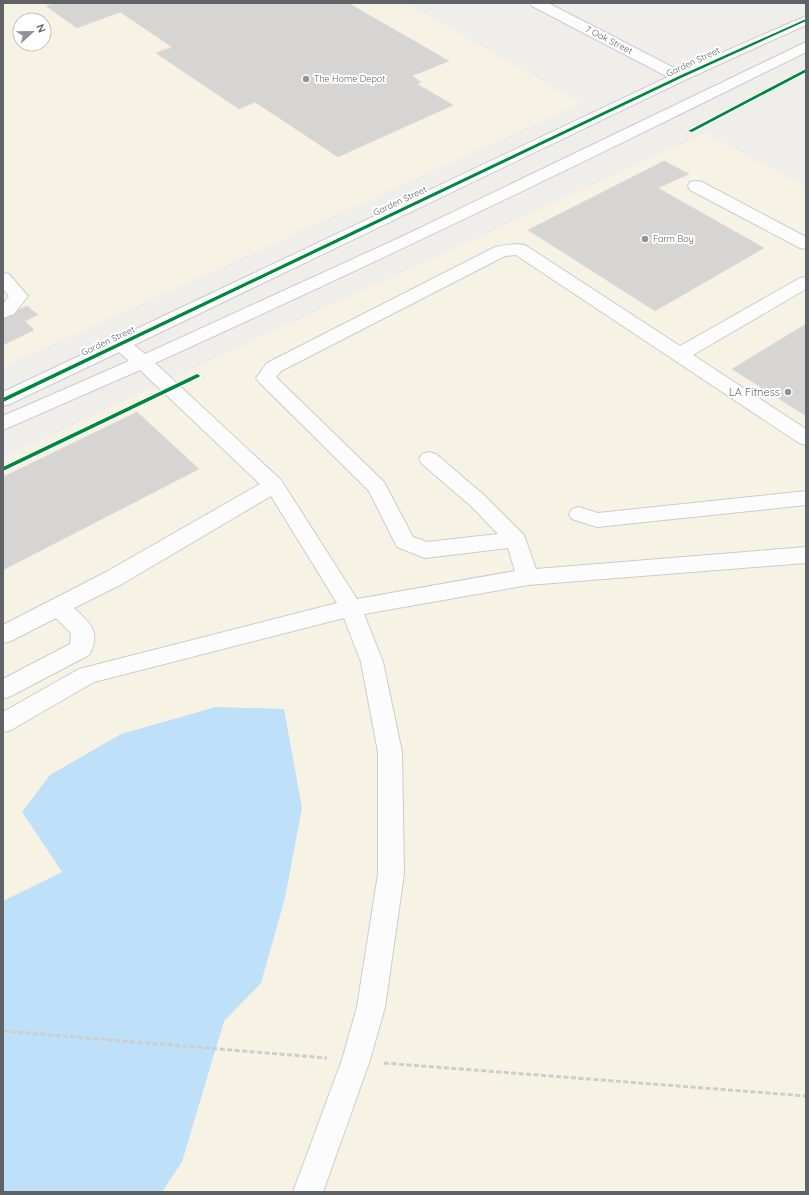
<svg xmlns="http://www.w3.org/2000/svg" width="809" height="1195" font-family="Quicksand,sans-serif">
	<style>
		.commercial { fill: #f7f3e4; fill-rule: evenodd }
		.water { fill: #bfe0f9 }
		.building { fill: #d6d5d3; stroke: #deddd9 }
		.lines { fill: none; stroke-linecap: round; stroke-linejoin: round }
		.minor-casing { stroke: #cbcccc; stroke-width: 2 }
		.path { stroke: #cacfcc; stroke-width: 3; stroke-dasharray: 5 2.5; stroke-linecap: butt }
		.minor { fill: #fdfcfc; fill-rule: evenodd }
		.cycleway-casing { stroke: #fff; stroke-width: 2 }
		.cycleway { fill: #00873e; fill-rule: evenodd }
		.poi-dot { fill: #919496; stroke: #fff; stroke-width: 1.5 }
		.labels { text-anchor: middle; stroke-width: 4; stroke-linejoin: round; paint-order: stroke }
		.far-street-label { font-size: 9px; fill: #5f6368; stroke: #fff }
		.far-poi-label { font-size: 9px; fill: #5f6368; stroke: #fff; text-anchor: start }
		.poi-label { font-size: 11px; fill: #5f6368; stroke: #fff; text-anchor: end }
	</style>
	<rect width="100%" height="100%" fill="#efeeea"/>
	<!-- commercial -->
	<g class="commercial">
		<path d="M3,3h402l176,100 -578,264zM20,20h24v24h-24z"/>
		<path d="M706,133l100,55v1004h-803v-734l219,-103z"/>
	</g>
	<!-- water -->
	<path class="water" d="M216,707l68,2 18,99 -17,90 -24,85 -37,38 -42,141 -20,30h-159v-291l59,-29 -40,-60 28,-37 71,-41z"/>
	<!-- building -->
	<g class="building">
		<path d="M55,3h293l101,58 -37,15 9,6 -4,2 36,21 -115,52 -83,-55 -16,7 -83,-56 16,-6 -52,-35 -43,16 -31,-22z"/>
		<path d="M664,161l25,13 -31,14 106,60 -109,63 -127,-81z"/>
		<path d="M27,306l11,9 -13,6 9,9 -31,15v-28z"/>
		<path d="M806,324v92l-74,-47z"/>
		<path d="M137,412l62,57 -196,101v-93z"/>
	</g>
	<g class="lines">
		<!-- minor casing -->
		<g class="minor-casing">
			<g id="minor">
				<path d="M530,3h18l132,68 126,-55v9l-121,55 -551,265 11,9 256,-117 405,-195v10c-215,107 -432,212 -651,311l126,117 76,119 158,-28 -7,-23 -83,10 -28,-11 -28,-56 -110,-109 -3,-4 11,-15 228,-116c10,-2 20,-4 30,-2l155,101 120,-68 6,-1v12l-113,66 113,74v16l-7,-2 -283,-188 -11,1 -224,115 -5,6 108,105 29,55 14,5 71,-8 -27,-28 -49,-42 -3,-5 3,-5 7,-2 7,2 49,42 39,39 12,34 270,-22v16l-278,22 -164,29 19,48 19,90 2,122 -19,133 -15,53 -47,132h-30l49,-132 15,-53 21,-133v-122l-17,-90 -17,-44 -250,64 -83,48 -8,2v-20l76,-43 258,-66 -66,-107 -149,88 -48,24c16,15 28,24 15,47l-78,41 -8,3v-20l67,-35 1,-11 -15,-15 -45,23 -8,2v-18l103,-53 154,-88 -120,-114 -137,60v-14l126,-55 -10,-9 -109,52 -7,2v-14l665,-315 -136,-71z"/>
				<path d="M696,181l6,1 104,55v12l-6,-1 -110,-58 -2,-4 2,-4z"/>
				<path d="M3,273l6,1 19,22 -14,18 -11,4v-14l6,-8 -6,-7z"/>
				<path d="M806,491v14l-209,22 -25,-8 -3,-5 3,-5 7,-2 19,6z"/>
			</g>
		</g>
		<!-- path -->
		<g class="path">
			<path d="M3,1031l324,27"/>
			<path d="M384,1063l422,33"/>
		</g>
		<!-- minor -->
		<use href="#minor" class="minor"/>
		<!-- cycleway casing -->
		<g class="cycleway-casing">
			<g id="cycleway">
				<path d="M806,19v2l-125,57 -678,324v-4l676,-322z"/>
				<path d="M806,69v3l-114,60 -4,-1z"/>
				<path d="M197,374l2,1 1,1 -1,1 -196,94v-4z"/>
			</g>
		</g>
		<!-- cycleway -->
		<use href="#cycleway" class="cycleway"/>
	</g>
	<!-- markers -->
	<g class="poi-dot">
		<circle cx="306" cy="79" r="4"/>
		<circle cx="645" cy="239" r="4"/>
		<circle cx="788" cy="392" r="4"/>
	</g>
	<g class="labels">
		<!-- far-street labels -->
		<g class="far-street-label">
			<text transform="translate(609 40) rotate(27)" y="3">7 Oak Street</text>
			<text transform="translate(693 62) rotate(-25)" y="3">Garden Street</text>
			<text transform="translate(400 201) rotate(-25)" y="3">Garden Street</text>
			<text transform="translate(108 341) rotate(-25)" y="3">Garden Street</text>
		</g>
		<!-- far-poi labels -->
		<g class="far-poi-label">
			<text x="314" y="82">The Home Depot</text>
			<text x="653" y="242">Farm Boy</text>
		</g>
		<!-- poi labels -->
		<g class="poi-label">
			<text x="780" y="396">LA Fitness</text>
		</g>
	</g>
	<!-- border -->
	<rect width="809" height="1195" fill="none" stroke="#5f6368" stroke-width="8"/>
	<!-- north arrow -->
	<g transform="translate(32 32) rotate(68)"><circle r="19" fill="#ffffff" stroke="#bfc1c3"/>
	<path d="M0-3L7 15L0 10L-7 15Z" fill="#919496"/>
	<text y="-6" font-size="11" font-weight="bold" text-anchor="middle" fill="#5f6368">N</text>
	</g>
</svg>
